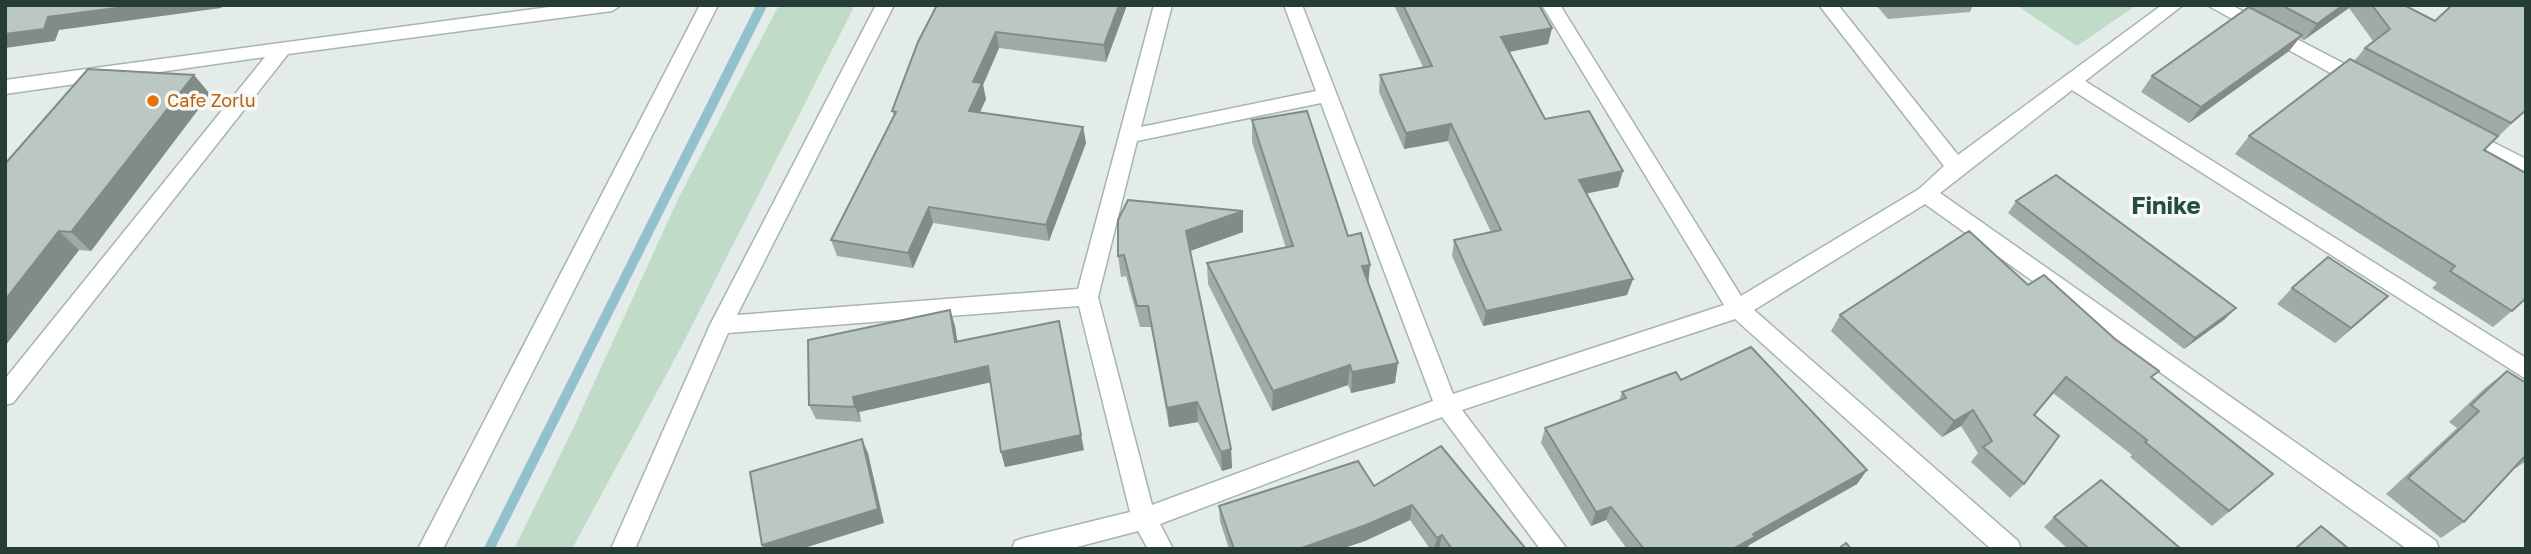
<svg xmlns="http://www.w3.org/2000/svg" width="2531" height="554" font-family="'Golos Text',sans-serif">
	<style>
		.green { fill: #c0dbc8 }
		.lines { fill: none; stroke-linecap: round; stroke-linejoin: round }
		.stream { stroke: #92c0cc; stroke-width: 10 }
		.street-casing { stroke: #a7b4b0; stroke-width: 3 }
		.street { fill: #fff; fill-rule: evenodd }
		.wall { fill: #a0aba7 }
		.shaded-wall { fill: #828b88 }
		.building { fill: #bac7c2; stroke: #828b88; stroke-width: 2 }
		.food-dot { fill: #e8710a; stroke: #f5f9f7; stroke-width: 2.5 }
		.labels { text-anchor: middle; stroke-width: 7; stroke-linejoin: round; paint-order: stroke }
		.food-label { font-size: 18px; fill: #c56008; stroke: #f5f9f7; text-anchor: start }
		.district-label { font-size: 24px; font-weight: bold; fill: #234d45; stroke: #f5f9f7 }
	</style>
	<rect width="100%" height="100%" fill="#e4ece9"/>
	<!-- green -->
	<g class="green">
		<path d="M779,5h76l-177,348 -106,196h-58l58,-118 107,-234z"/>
		<path d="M2016,5h121l-60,41z"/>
	</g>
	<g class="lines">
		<!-- stream -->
		<path class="stream" d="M489,549l273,-544"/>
		<!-- street casing -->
		<g class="street-casing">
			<g id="street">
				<path d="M564,5h57l-9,6 -324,43 -275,349 -8,2v-26l260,-322 -260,37v-14z"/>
				<path d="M700,5h18l-275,544h-25z"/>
				<path d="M876,5h18l-157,310 341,-26 76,-284h18l-31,122 175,-36 -32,-86h18l151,389 271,-89 -182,-300h18l181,291 178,-107 25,-23 -125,-161h19l120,150 204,-150h21l-98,76 441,277v21l-454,-289 -132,103 496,348 3,8h-32l-482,-345 -171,106 264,231 3,8h-30l-256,-230 -273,91 105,139h-27l-98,-132 -282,107 13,25h-25l-10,-18 -69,18h-57l3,-8 9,-3 106,-26 -51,-206 -351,27 -93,216h-24l99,-224zM1321,103l112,298 -281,104 -54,-208 39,-156z"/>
				<path d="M2207,5h24l139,72 2,5 -9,7 -7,-2z"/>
				<path d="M2463,127l63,32v16l-70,-36 -3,-5 3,-5z"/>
			</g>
		</g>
		<!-- street -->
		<use href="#street" class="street"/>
	</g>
	<!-- wall -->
	<g class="wall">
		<path d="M937,5h190l-21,57 -107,-14 -16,37 3,14 -6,13 103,15 3,16 -37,98 -116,-18 -20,45 -76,-12 -6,-16 63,-125 -2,-4z"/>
		<path d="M1394,5h145l13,23 -4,16 -39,8 36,67 78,52 -5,16 -31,6 46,86 -6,16 -144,31 -31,-70 2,-16 37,-8 -43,-91 -44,8 -25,-57 1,-17 43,-8z"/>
		<path d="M1876,5h97l-3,7 -82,7z"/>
		<path d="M2251,5h153l122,105 -42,40 28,161 -19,16 -61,-39 5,-5 -202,-129 14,-18 105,-75 11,-13 8,-7 -24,-33 -45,32 -5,-2 -10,13 -100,72 -48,-31 11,-16 102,-66 -4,-3z"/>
		<path d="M210,94l-119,157 -12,-1 -74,96v-182z"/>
		<path d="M1252,120l96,116 21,47 26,100 -44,10 -3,-8 -76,26 -64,-127 -1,-21 79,-15 -34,-106z"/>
		<path d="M2016,201l209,118 -41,30 -176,-136z"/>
		<path d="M1243,211v21l-53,19 41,198 1,19 -10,3 -24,-49 -29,5 -18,-100h-11l-14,-51 -5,1 -3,-21z"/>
		<path d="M2028,285l124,93 104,111 -44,37 -82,-69 2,-2 -79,-62 -19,22 -10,69 -14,14 -39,-36 7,-9 -17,-27 -19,11 -111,-106 9,-16z"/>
		<path d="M2292,288l96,8 -53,47 -58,-39z"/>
		<path d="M950,310l5,16 2,15 127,109 -79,17 -15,-85 -131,30 2,10 -45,-3 -7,-14z"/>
		<path d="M2507,371l19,12v78l-10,7 -1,-1 -51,55 -23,16 -55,-44 71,-66 -8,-6 36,-34z"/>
		<path d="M1681,380l186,90 -10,14 -108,61 -2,4h-120l-21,-29 -15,6 -50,-83 4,-15 74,-27 3,-9z"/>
		<path d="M1374,486l152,63h-96l-20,-29 -45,21 -24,8h-112l-9,-28 -1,-15z"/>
		<path d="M2054,517l127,32h-113l-24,-22z"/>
	</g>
	<!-- shaded-wall -->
	<g class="shaded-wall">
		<path d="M139,5h84l-2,3 -162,22 -4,11 -50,7v-14l43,-17z"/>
		<path d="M1119,5h8l-21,57 -2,-17z"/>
		<path d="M2343,5h8l-2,3 -45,32 13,-16z"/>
		<path d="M1552,28l-4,16 -50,10 3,-17z"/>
		<path d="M996,32l3,16 -16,37 3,14 -13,28 -4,-16 4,-29z"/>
		<path d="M2302,35l-13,16 -100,72 12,-16z"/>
		<path d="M194,75l16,19 -119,157 -20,-19z"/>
		<path d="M1451,124l-3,17 -44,8 2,-16z"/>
		<path d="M1083,127l3,16 -37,98 -3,-16z"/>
		<path d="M1623,171l-5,16 -43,9 4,-16z"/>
		<path d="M929,207l4,16 -20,45 -5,-15z"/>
		<path d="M1243,211v21l-56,20 -1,-21z"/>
		<path d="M59,231l20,19 -74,96v-46z"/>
		<path d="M1370,265l-2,21 -6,-20z"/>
		<path d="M1633,279l-6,16 -144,31 3,-15z"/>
		<path d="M2388,296l-17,16 -36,31 16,-15z"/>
		<path d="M2236,308l-11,11 -41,30 11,-11z"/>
		<path d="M950,310l5,16 5,31 -5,-15z"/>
		<path d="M1059,321l25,129 -79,17 -4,-15z"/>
		<path d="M1398,363l-3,20 -44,10 1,-21z"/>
		<path d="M1350,365l-2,20 -76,26 1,-20z"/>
		<path d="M988,366l4,16 -133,30 2,10 -6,-15 -2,-10z"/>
		<path d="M1197,402l1,20 -29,5 -2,-19z"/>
		<path d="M1973,410l-12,16 -19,11 12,-16z"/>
		<path d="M862,439l6,14 16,70 -83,26h-37l-2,-4z"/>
		<path d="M1231,449l1,19 -10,3 -1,-19z"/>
		<path d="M1867,470l-10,14 -108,61 -2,4h-14l20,-15z"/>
		<path d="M1412,505l-2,15 -45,21 -24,8h-39v-1z"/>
		<path d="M1611,507l-5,13 -15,6 5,-14z"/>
		<path d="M1442,535l-3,14h-5l3,-11z"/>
	</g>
	<!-- building -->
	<g class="building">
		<path d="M5,5h134l-91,12 -4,12 -39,5z"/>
		<path d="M937,5h182l-15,40 -108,-13 -23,50 9,1 -13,28 114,16 -37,98 -117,-18 -21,46 -77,-13 65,-128 -4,-1 26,-69z"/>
		<path d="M1403,5h136l13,23 -51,9 44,82 44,-8 34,60 -44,9 54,99 -147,32 -32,-71 47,-10 -50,-106 -45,9 -26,-58 52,-9z"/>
		<path d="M2281,5h62l-26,19z"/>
		<path d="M2372,5h32l31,16 17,-16h74v105l-15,13 -146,-75 25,-19z"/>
		<path d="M2249,7l53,28 -101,72 -49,-31z"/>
		<path d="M2350,59l148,77 -14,14 42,23v125l-14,13 -62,-40 5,-5 -206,-130z"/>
		<path d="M88,69l106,6 -123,157 -12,-1 -54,69v-136z"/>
		<path d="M1307,111l41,125 13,-3 9,32 -8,1 36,97 -46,9 -2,-7 -77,26 -66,-128 86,-17 -41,-126z"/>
		<path d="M2056,175l180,133 -41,30 -179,-137z"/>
		<path d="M1128,200l115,11 -57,20 45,218 -10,3 -24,-50 -30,6 -19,-102h-11l-13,-51 -6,1v-36z"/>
		<path d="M1969,231l59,54 16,-10 71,64 44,32 -8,6 122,97 -44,37 -84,-69 2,-2 -81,-63 -32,38 25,21 -35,48 -41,-37 9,-6 -19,-31 -19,11 -114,-106z"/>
		<path d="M2328,257l60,39 -37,32 -59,-40z"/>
		<path d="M950,310l5,32 104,-21 22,114 -80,17 -13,-86 -135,31 2,10 -46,-2 -1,-65z"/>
		<path d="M1751,347l116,123 -114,64 2,3 -22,12h-89l-33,-42 -15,5 -51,-84 81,-30 -4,-6 54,-20 5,8z"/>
		<path d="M2507,371l19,12v72l-62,67 -56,-44 71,-67 -8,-6z"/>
		<path d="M862,439l16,70 -116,36 -12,-73z"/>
		<path d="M1441,446l85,103h-74l-10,-14 -5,3 -25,-33 -46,20 -64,23v1h-68l-15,-43 139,-45 16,25z"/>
		<path d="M2101,480l80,69h-92l-35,-32z"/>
		<path d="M2321,526l28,23h-54z"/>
		<path d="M1846,543l5,6h-13z"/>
	</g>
	<!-- markers -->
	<circle class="food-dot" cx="153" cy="101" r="7"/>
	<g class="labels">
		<!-- food labels -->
		<g class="food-label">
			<text x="167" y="107">Cafe Zorlu</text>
		</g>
		<!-- district labels -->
		<g class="district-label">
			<text x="2166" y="214">Finike</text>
		</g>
	</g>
	<!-- border -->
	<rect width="2531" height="554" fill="none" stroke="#253c37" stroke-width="14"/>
</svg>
